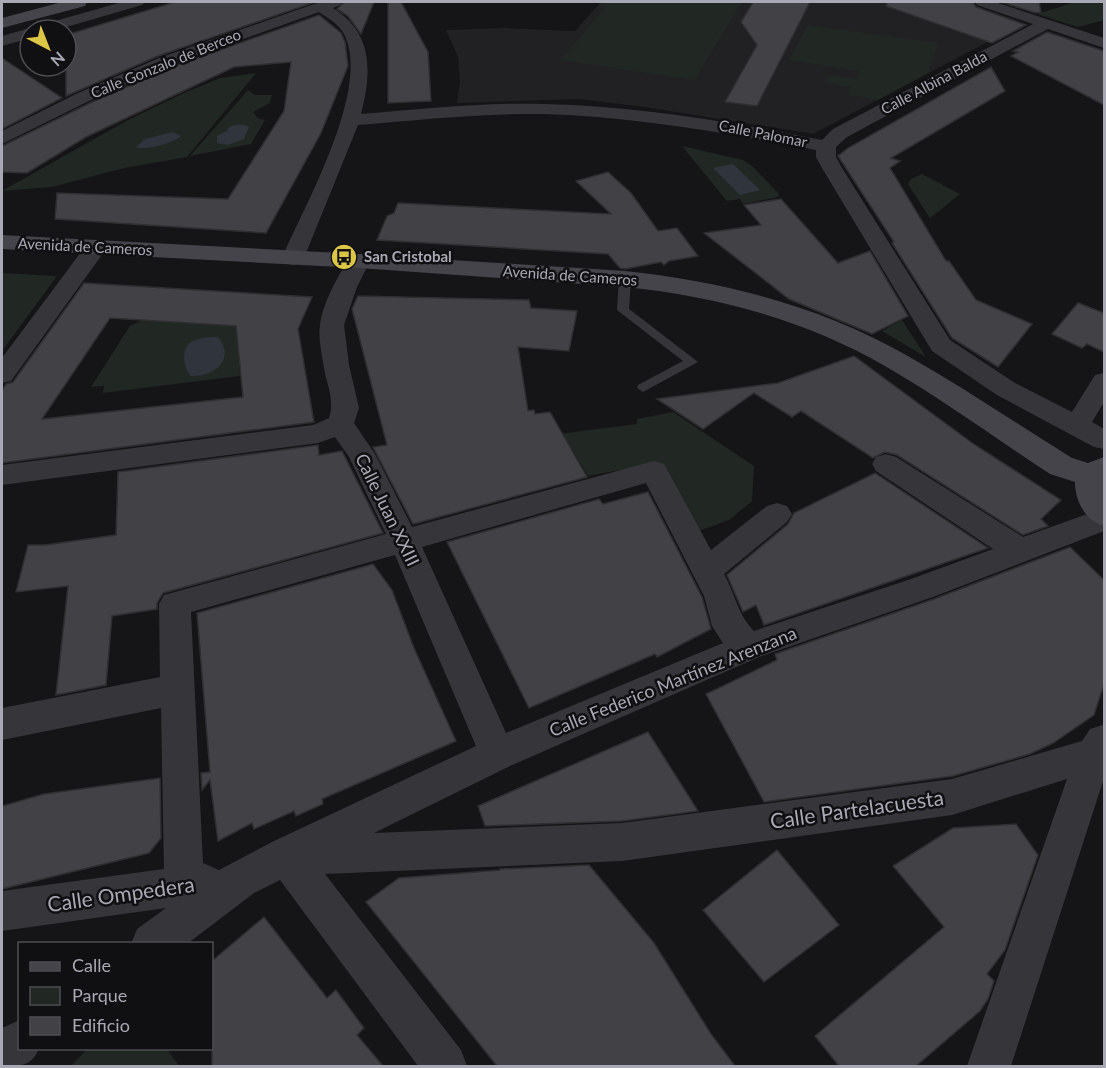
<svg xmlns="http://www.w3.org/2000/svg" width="1106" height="1068" font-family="Lato,sans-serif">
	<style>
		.built { fill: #212023 }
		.green { fill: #212823 }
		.water { fill: #2f343d }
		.building { fill: #424146; stroke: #2f2e31; stroke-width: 1.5; fill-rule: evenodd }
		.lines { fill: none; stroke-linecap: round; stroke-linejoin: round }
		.service { fill: #36363a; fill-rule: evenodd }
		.minor { fill: #36363a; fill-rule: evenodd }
		.secondary { fill: #44444a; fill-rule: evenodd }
		.labels { text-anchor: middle; stroke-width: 5; stroke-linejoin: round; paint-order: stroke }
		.far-street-label { font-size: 15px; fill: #a8a9b4; stroke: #100f11 }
		.far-poi-label { font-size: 15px; font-weight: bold; fill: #a8a9b4; stroke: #100f11; text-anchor: start }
		.street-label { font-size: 18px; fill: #a8a9b4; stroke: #100f11 }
		.near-street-label { font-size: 21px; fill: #a8a9b4; stroke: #100f11 }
	</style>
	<rect width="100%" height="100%" fill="#151416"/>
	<!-- built -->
	<path class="built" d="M601,2h362l54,19 1,5 -205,108 -168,-27 -66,-8 -122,4 3,-21 -2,-25 -12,-27 58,-2 71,3z"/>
	<!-- green -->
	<g class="green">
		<path d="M605,2h137l-48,78 -133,-20 44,-52 -5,-2z"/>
		<path d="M1075,2h29v18l-26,7 -41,-13z"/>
		<path d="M808,25l131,18 -11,30 -50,27 -30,-5 2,-8 -25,-4 3,-8 29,4 2,-8 -70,-11z"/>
		<path d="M256,73l-69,84 -63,11 -72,19 -50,4 126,-71 54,-26 38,-16z"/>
		<path d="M248,90l7,5h17l-2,8 -17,9 5,6 7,2 -14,24 -61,12z"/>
		<path d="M682,146l61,14 9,6 27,28 -1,3 -35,7 -3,-5 -13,2z"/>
		<path d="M922,174l38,20 -30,24 -22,-34 3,-5z"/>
		<path d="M2,273l55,3 -55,75z"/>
		<path d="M142,320l94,6 4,50 -137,17 1,-7 -13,1 39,-61z"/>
		<path d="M902,320l24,37 -44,-26z"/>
		<path d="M673,412l81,54 -2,35 -23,19 -33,12 -39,-69 -69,13 -16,-27 -18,5 -11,-18 94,-12v-5z"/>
		<path d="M88,1048l79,1 12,17h-108z"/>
	</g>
	<!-- water -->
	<g class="water">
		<path d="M234,125h11l4,2 -5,12 -16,6 -11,-2v-7l10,-5 1,-3z"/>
		<path d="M173,132l8,4c-7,7 -37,15 -45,11l9,-8z"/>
		<path d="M733,164l27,26 -20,5 -27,-27z"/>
		<path d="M218,337c18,22 -3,40 -27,39 -8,-9 -11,-29 2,-35 7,-4 18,-4 25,-4z"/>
	</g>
	<!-- building -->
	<g class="building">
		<path d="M175,2h140l-157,54 -92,40v-61z"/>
		<path d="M344,2h30l-13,32 -13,-18 -11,-7z"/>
		<path d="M388,2h13l27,50 3,49 -43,2z"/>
		<path d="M753,2h57l-53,104 -32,-4 32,-57 -16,-23z"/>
		<path d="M887,2h86l3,5 50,18 -34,18 -106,-37z"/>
		<path d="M1001,2h38l2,10 -5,1z"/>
		<path d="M319,15l22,18 4,9 3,24 -27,67 -55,100 -211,-14 2,-26 171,6 56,-88 7,-49 -57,5 -148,70 -59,36 -25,-1v-26l88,-43 82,-36z"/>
		<path d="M1047,32l57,19v54l-93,-49 7,-4 -5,-1z"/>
		<path d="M2,58l60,40 -60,31z"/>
		<path d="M991,67l14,24 -114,67 9,3 -10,7 56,93h3l27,39 56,24 -34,43 -46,-29 -60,-95 2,-1 -56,-86 10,-8z"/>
		<path d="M608,172l23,21 27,38 19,-3 21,28 -29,5 -5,4 -3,-3 -36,7 -5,-1 -12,-14 -231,-14 10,-24 7,-3 4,-10 213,11 -35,-33z"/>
		<path d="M781,199l57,64 32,-12 38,65 -36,18 -83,-35 -85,-66 57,-8 -17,-20z"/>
		<path d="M84,283l228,14 -14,32 16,93 -312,41v-72l4,-7 7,-2zM110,318l126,8 7,71 -201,22z"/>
		<path d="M358,296l171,4 2,8 46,3 -8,40 -51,-4 10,64 6,-1 1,4 15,-2 37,65 -174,47 -40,-77 14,-2 -35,-136z"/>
		<path d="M1078,303l26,10v39l-17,-8 -5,4 -30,-14z"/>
		<path d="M854,356l121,89 86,55 -20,19 7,7 -25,9 -126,-80 -12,-3 -12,6 -72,-47 -9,6 -38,-24 -51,36 -46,-30 121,-16z"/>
		<path d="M318,445l1,10 23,-4 41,82 -220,60 -6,10v6l-45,7 -6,69 -50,10 12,-109 -52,6 12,-47h17l71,-10 2,-63z"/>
		<path d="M875,473l113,75 -224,77 -8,-20 -13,7 -16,-37 61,-51 6,-11z"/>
		<path d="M648,492l54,105 9,32 -54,28 -2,-3 -126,54 -82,-166 152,-43 4,5z"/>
		<path d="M1070,547l34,33v104l-10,31 -41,28 -23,11 -77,22 -189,26 -58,-108 71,-34 -2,-6 159,-55z"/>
		<path d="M373,564l19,26 22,58 42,93 -134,58 1,5 -27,12 -2,-5 -40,18 -2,-6 -34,18 -8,-61 -8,10 -1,-17 9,-1 -13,-159z"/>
		<path d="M648,732l50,79 -76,10 -137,5 -7,-20z"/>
		<path d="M160,778l1,60 -12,15 -147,36v-83l42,-12z"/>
		<path d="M1016,824l22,31 -33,95 -18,24 7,7 -6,18 -8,12 -64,55h-77l-24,-30 129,-109 -51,-61 60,-38z"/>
		<path d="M777,850l62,75 -75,57 -61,-72z"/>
		<path d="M589,865l65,78 57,91 24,32h-238l-131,-164 33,-24 101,-8v-1z"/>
		<path d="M264,917l63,81 9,-8 28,38 -7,7 26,31h-171v-105z"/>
	</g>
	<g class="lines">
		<!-- service -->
		<path class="service" d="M625,276l6,3 -2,30 69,53 -55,30 -6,-4 1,-3 45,-24 -66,-51 2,-31z"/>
		<!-- minor -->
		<g class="minor">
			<path d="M122,2h23l-3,3 -86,25h-26v8l-28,8v-10z"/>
			<path d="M320,2h22l-2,3 -7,3c40,25 39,63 28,106 61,-5 123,-12 184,-10 93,2 185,18 277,36l11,-11 200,-105 -56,-19 -2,-3h20l109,36v10l-56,-19 -201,108 -11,10v10l6,11 108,172 65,43 57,29 23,-37 9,-2v29l-12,20 12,7v20l-10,-2 -97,-52 -65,-44 -110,-183 -6,-11v-7c-89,-17 -180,-33 -271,-36 -63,-1 -125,6 -187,11l-54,133 -3,5 -8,2 -8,-2 -3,-5c23,-53 84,-160 65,-217 -4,-14 -16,-21 -28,-29l-148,53 -82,36 -87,43v-13l74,-37 83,-36z"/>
			<path d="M95,242l8,2 3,5 -95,132 -9,2v-25l85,-114z"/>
			<path d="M359,254l8,2 3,5 -13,26 -13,38 5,40 10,43 -5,15 21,31 37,73 242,-66 10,3 47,86 56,-44 10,-3 10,3 5,8 -5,8 -63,52c11,20 14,41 30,57l157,-52 82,-30 -117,-78 -4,-7 4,-7 10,-3 10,3 127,80 81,-29v23l-171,66 -174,60 -249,109 -136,67 248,-10 330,-44 130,-38 8,-12 13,-4 1,53 -93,288h-44l100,-287 -115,36 -330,46 -297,13 136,176 6,16h-49l-138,-186 -26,13 -67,51h-56l6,-15 29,-21 -164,23v-40l162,-22 -3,-161 -159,32v-32l158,-31 -1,-73 5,-9 222,-61 -37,-77 -14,-20 -17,6 -316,42v-20l311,-40 16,-7c6,-16 -2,-33 -5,-50 -2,-13 -6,-30 -4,-43 2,-20 19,-52 31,-69zM646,483l58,113 8,30 11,17 -217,90 -84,-186zM395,555l81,191 -204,96 -53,28 -16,-7 -12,-251z"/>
			<path d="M20,1020v28h19c-7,19 -20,18 -37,18v-38z"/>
		</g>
		<!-- secondary -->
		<g class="secondary">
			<path d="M62,2h25l-2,4 -83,22v-10z"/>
			<path d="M2,235l357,19 266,17c97,10 196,35 281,84 57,32 111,69 166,103l16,5 16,-6v69c-18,-5 -29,-24 -29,-44l-25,-8c-55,-36 -108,-75 -165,-108 -80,-46 -169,-70 -260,-79l-266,-19 -357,-19z"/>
		</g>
	</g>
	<!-- icons -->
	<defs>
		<g id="bus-disc" transform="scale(1.35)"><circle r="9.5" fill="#dcc646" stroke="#100f11"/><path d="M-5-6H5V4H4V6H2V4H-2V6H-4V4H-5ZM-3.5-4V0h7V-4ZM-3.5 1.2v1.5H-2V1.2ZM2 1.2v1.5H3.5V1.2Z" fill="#111"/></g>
	</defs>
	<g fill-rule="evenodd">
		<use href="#bus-disc" x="344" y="257"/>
	</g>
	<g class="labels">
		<!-- far-street labels -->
		<g class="far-street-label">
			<text transform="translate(166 64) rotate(-22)" y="5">Calle Gonzalo de Berceo</text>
			<text transform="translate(934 83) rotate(-28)" y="5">Calle Albina Balda</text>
			<text transform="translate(763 134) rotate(11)" y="5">Calle Palomar</text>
			<text transform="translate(85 247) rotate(3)" y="5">Avenida de Cameros</text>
			<text transform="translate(570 276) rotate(4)" y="5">Avenida de Cameros</text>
		</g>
		<!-- far-poi labels -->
		<g class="far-poi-label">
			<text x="364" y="262">San Cristobal</text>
		</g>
		<!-- street labels -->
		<g class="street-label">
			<text transform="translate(387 510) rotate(64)" y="6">Calle Juan XXIII</text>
			<text transform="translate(673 682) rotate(-22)" y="6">Calle Federico Martínez Arenzana</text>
		</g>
		<!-- near-street labels -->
		<g class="near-street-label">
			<text transform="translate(857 810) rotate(-8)" y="7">Calle Partelacuesta</text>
			<text transform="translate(121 895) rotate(-8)" y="7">Calle Ompedera</text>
		</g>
	</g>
	<!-- border -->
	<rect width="1106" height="1068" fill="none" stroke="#a8a9b4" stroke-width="6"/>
	<!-- legend -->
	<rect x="18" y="942" width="195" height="108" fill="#100f11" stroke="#4d4d52" stroke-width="1.5"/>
	<rect x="30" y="962" width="30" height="9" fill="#44444a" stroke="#4d4d52" stroke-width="1.5"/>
	<text x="72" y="972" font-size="18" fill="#a8a9b4">Calle</text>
	<rect x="30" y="987" width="30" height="18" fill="#212823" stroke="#4d4d52" stroke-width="1.5"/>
	<text x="72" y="1002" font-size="18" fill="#a8a9b4">Parque</text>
	<rect x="30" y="1017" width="30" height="18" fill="#424146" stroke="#4d4d52" stroke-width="1.5"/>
	<text x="72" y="1032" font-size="18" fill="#a8a9b4">Edificio</text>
	<!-- north arrow -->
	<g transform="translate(48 48) rotate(138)"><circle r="28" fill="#100f11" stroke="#4d4d52" stroke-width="1.5"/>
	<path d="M0-4.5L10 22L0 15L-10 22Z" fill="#dcc646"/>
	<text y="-9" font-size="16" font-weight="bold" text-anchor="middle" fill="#a8a9b4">N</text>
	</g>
</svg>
